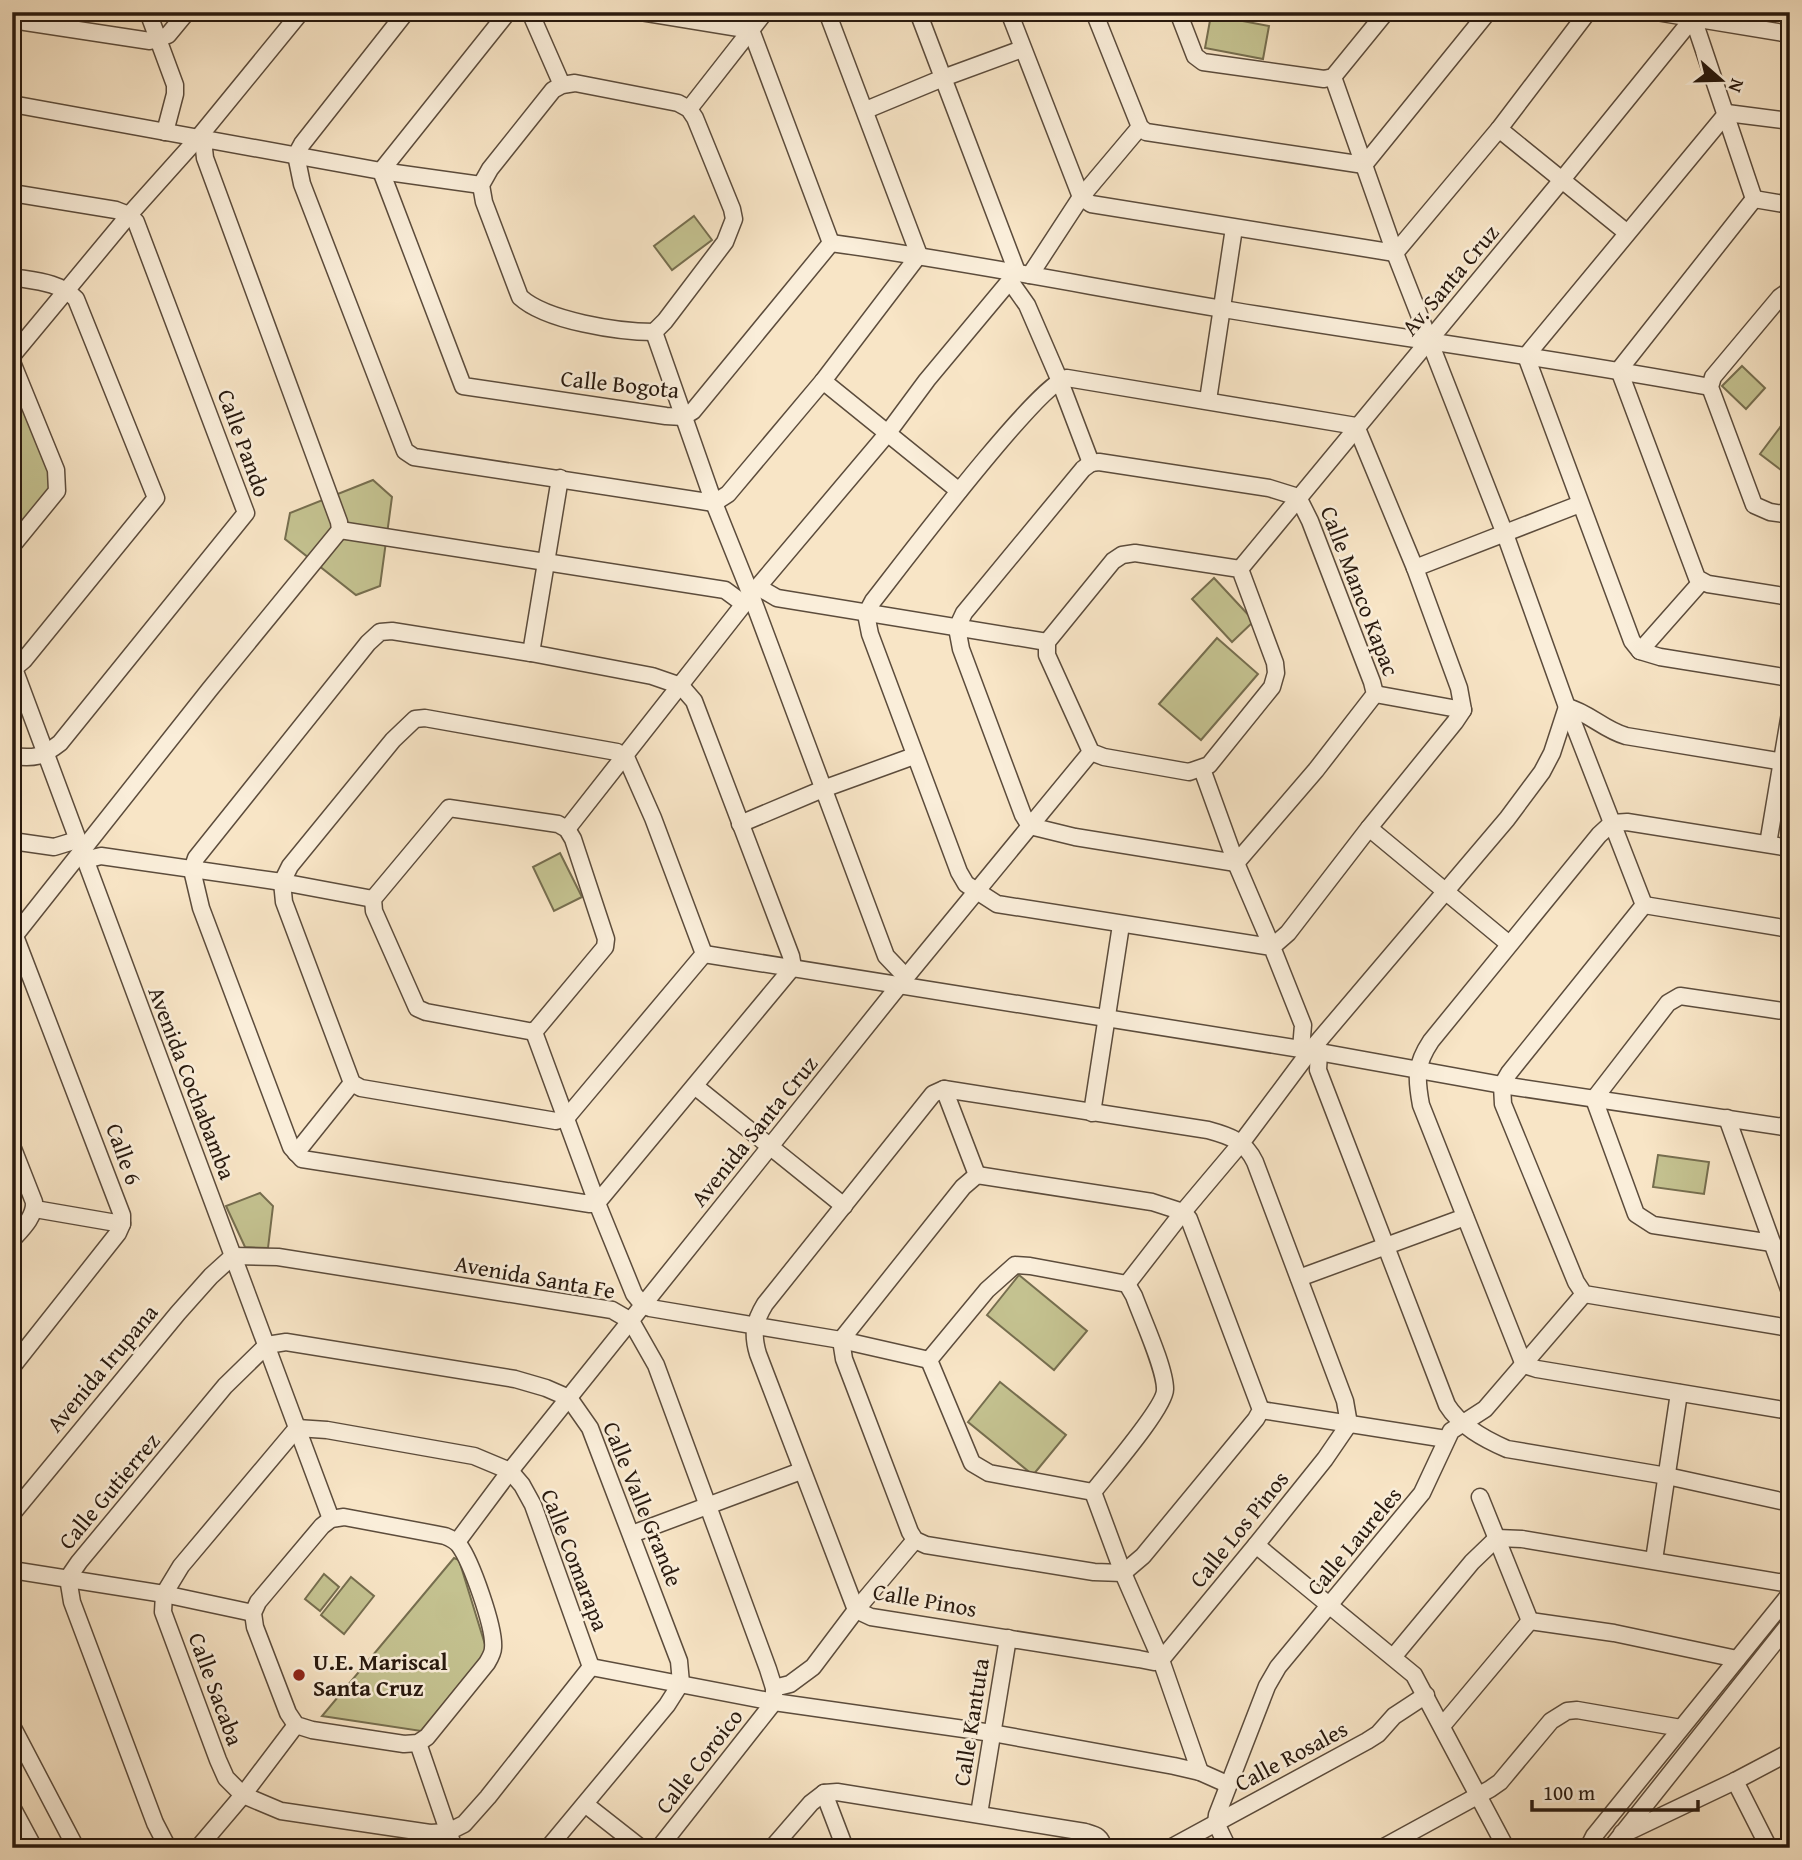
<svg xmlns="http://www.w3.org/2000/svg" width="1802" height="1860" font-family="'Gentium Book Plus',serif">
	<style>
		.green { fill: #c4c290; stroke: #766e4f; stroke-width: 2 }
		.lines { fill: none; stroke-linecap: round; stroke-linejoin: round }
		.minor-casing { stroke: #5c4c3c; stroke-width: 19 }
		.minor { stroke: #faeeda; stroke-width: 16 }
		.poi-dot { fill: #8f2418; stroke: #faeeda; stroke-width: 2.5 }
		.labels { text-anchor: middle; stroke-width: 5; stroke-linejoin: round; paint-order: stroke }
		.street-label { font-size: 23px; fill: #28190e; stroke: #faeeda }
		.poi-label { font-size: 23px; font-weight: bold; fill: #28190e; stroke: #faeeda; text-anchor: start }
	</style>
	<rect width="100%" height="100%" fill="#f8e5c6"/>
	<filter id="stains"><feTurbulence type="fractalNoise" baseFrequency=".00286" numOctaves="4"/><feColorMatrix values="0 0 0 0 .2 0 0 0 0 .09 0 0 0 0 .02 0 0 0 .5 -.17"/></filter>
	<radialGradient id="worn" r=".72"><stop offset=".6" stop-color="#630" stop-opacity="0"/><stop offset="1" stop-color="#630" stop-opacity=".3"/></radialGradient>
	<!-- green -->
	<g class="green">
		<path d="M1211,15l58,11 -6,33 -58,-11z"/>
		<path d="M694,216l18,24 -40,30 -18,-24z"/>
		<path d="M1742,366l23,22 -19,21 -24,-23z"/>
		<path d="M12,380l42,106 -42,53z"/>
		<path d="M1790,414v63l-30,-23z"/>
		<path d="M373,480l19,17 -12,89 -24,9 -71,-56 5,-26z"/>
		<path d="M1214,578l40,43 -22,21 -40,-43z"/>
		<path d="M1217,638l41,36 -57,66 -42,-36z"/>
		<path d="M560,853l22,44 -28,14 -21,-44z"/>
		<path d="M1658,1155l51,7 -5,32 -51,-7z"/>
		<path d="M260,1193l13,13 -5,42 -23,-1 -19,-41z"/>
		<path d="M1019,1275l68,56 -33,39 -67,-55z"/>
		<path d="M1000,1382l66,53 -33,40 -65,-53z"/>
		<path d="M454,1558l5,2 28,91 -66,80 -99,-15z"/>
		<path d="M324,1574l15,13 -19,24 -15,-12z"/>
		<path d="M351,1577l23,19 -30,38 -23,-19z"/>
	</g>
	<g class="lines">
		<!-- minor casing -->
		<g class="minor-casing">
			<g id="minor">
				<path d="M148,12l27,73v9l-10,38"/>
				<path d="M406,12l-104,132 -6,11 6,29 103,267 9,6 300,46 14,-9 95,-113 96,-126 -92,-243"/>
				<path d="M508,12l-127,159 82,215 203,30 17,1 10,-6 138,-168"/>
				<path d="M530,12l32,73"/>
				<path d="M641,12l110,18 80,213"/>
				<path d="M1009,12l72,185"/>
				<path d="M1094,12l46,115 6,5 218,33 124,-153"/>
				<path d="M1178,12l17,44 8,6 121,17 9,-2 53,-65"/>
				<path d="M1656,12l134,22"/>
				<path d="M1691,12l63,187"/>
				<path d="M12,20l138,21 18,-6 19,-23"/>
				<path d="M1333,77l62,176 110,281 62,173 77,198"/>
				<path d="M575,83l103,20 11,6 6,9 37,91 2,10 -9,23 -60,79 -11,11c-35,0 -108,-11 -134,-35l-36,-95 -3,-17 9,-16 63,-79 9,-5z"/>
				<path d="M12,104l369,67 100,14"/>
				<path d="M689,109l76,-97"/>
				<path d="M866,110l77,-32 79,-29"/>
				<path d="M1790,121l-63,-8 -201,243 106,285 8,10 20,6 130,21"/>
				<path d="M1499,129l127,103"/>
				<path d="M12,193l104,17 13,5 7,7 110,291 -186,230c-18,14 -25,16 -48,13"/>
				<path d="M1081,197l10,7 304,49 104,-124 89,-117"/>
				<path d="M1754,199l-135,171 78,208 11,6 82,13"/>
				<path d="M1754,199l36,6"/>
				<path d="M831,243c131,18 261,44 392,66 162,27 325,48 487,78"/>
				<path d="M1030,275l51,-78 59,-70"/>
				<path d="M12,277c23,4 48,5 64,22l80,199 -132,162 -12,10"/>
				<path d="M1010,281l17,24 32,74 32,84"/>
				<path d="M1790,290l-10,7 -67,80 -3,10 44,118 16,7 20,3"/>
				<path d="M654,332l60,171 37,92 135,361 20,21"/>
				<path d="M12,356l117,-141 69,-77 103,-126"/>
				<path d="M12,362l44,108 1,21 -45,55"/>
				<path d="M823,381l136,110"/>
				<path d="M1208,400l26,-172"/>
				<path d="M1091,463l8,-1 170,26 29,9 12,24 62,161 3,12 -59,76 -80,93"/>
				<path d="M1091,463l-8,6 -119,144 -7,15 4,21 62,166 7,11 45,11 161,26"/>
				<path d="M340,530l385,60 19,14"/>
				<path d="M1135,553l105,16 35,94 1,10 -4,14 -63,78 -20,7 -85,-15 -13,-5 -44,-97v-13l66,-81 9,-6z"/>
				<path d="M1415,568l165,-64"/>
				<path d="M1240,569l321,-388 137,-169"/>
				<path d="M758,587l19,11 270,44"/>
				<path d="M1640,651l61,-69"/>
				<path d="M531,653l29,-175"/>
				<path d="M12,663l319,856"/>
				<path d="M1375,694l88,16"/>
				<path d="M1567,707c21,5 37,23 59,29l164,27"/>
				<path d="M425,718l192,34 9,5 27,61 51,136 -137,163 -11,4 -195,-33 -9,-5 -68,-181 -2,-20 8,-16 103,-126 22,-21z"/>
				<path d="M1202,769l34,94 36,84"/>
				<path d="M449,808l109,16 9,5 6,10 33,100 -1,8 -71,85 -108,-20 -9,-4 -43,-97 -1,-12z"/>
				<path d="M740,824l83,-35 91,-33"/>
				<path d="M1369,828l140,116"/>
				<path d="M567,829l184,-234 136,-161 40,-54 90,-108 -99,-260"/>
				<path d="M12,841l42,6 23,-7"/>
				<path d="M1768,844l22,-131"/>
				<path d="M1790,848l-163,-26 -15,1 -13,12 -168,206c-16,24 -15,37 -10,64l103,260 13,4 253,42"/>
				<path d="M85,860l16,-4 181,26 91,17"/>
				<path d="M1644,905l-135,168 -7,12 1,19 73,178 8,12 206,34"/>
				<path d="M1644,905l146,24"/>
				<path d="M12,934l3,2 107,279v9l-4,9 -106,134"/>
				<path d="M12,939l198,-250 130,-159 -1,-8 -134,-364 -1,-9 2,-10"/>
				<path d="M1272,947l-275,-43 -31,-20 -7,-12 -89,-238 -4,-20 7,-13c26,-33 166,-219 194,-223l289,48 59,142 44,120 4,22 -8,12 -86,106 -81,105 -16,14 31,78 -2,24"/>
				<path d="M704,954l615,98 183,33 288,43"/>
				<path d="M534,1032l63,171 196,-236 -2,-11 -97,-255 -13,-15 -29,-10 -121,-23 -139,-22 -12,1 -12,11 -172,215 -4,12 9,38 90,239 11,12 288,45 7,-1 37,91 9,11 7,3 191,32 88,20"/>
				<path d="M1319,1052l-1,18 129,335c13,21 37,34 60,44l160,27 123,27"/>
				<path d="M696,1087l148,119"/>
				<path d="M944,1089l264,41c22,6 37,11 47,32l90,239 4,23 -24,35 -69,86 -95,115 -7,2 -15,-3 -268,-42 -15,-7 -98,-256c-6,-20 -4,-32 7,-50l168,-210z"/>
				<path d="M944,1089l33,86"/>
				<path d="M1092,1113l29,-188"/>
				<path d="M1727,1118l63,174"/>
				<path d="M12,1146l22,56c1,15 -12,27 -22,38"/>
				<path d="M296,1153l56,-70"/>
				<path d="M977,1175l175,27 31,10 6,7 72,191 -5,9 -113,137 -20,17 -29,-1 -168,-27 -11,-5 -5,-8 -66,-173 -3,-19 122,-153z"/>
				<path d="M35,1209l87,15"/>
				<path d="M1772,1243l-119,-18 -17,-11 -42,-115 74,-96 12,-7 110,16"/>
				<path d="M1015,1265l15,1 97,18 7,12c8,22 31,72 31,93 1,17 -58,85 -72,103l-104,-19 -17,-10 -43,-103 58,-70z"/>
				<path d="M1299,1278l166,-61"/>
				<path d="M1127,1284l56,-72 59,-70 68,-91 197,-232 35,-47 10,-19 15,-46"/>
				<path d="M1261,1410l185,29"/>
				<path d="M297,1428l30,2 147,26 36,15 12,14 11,20 58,162 -103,130 -24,27 -16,8 -18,1 -149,-22 -38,-16 -17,-17 -8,-18 -55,-148 1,-18 17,-28z"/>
				<path d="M1093,1492l30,81 38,87 39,112"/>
				<path d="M1480,1497l50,124"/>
				<path d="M12,1514l166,-201 33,-37 22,-20 45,1 334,53 19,11 25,44 112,304 6,19v14"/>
				<path d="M344,1517l101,19c5,2 10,4 14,9 12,16 36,83 34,103 0,5 -3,10 -6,15l-60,74 -9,6 -14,1 -92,-14 -16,-5 -8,-12 -33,-86 -2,-14 5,-11 64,-76 9,-7z"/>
				<path d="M632,1534l169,-63"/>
				<path d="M457,1542l53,-71 396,-494 185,-225"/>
				<path d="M1256,1545l158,130 92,173"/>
				<path d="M1654,1560l25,-167"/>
				<path d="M12,1570l152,24 89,19"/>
				<path d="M1394,1656l78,-94 25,-24 25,1 268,45"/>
				<path d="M591,1667l183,35 218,31 182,33 26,6 27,12"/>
				<path d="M774,1688l16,-4 23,-17 43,-57 59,-70"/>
				<path d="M12,1726l64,122"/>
				<path d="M1442,1726l88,-105 84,12 123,26"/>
				<path d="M418,1743l36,105"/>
				<path d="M1735,1781l34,67"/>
				<path d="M824,1793l21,55"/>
				<path d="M585,1804l56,44"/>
				<path d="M12,1807l22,41"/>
				<path d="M979,1814l29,-176"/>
				<path d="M1622,1833l10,-3 103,-49 55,-29"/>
				<path d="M168,1848l-13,-25 -83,-221 -4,-24 11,-16 146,-176 42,-41 19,-3 229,37 31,9 23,10 21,30 89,233 2,22 -14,22 -119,143"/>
				<path d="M198,1848l45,-53 53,-70"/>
				<path d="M659,1848l115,-146"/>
				<path d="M772,1848l39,-45 13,-10 13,-1 248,40c10,3 17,4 18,16"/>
				<path d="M1170,1848l197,-107 11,-7 16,-18 32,-21"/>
				<path d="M1228,1848l-12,-25 1,-8 50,-129 11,-19 144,-174 29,-62 34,-22 99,-115"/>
				<path d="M1382,1848l108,-59 10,-7 51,-61 16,-10 10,-1 104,18"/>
				<path d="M1588,1848l6,-12 196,-242"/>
				<path d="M1611,1848l179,-225"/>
			</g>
		</g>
		<!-- minor -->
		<use href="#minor" class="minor"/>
	</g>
	<!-- markers -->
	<circle class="poi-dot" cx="299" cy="1675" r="7"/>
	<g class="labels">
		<!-- street labels -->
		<g class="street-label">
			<text transform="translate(1450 280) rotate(-50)" y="8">Av. Santa Cruz</text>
			<text transform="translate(620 384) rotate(6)" y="8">Calle Bogota</text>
			<text transform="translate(244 443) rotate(70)" y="8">Calle Pando</text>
			<text transform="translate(1360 591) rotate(69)" y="8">Calle Manco Kapac</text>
			<text transform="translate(192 1083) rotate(69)" y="8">Avenida Cochabamba</text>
			<text transform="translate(754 1131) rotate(-51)" y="8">Avenida Santa Cruz</text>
			<text transform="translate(124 1154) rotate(70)" y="8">Calle 6</text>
			<text transform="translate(535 1277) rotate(10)" y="8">Avenida Santa Fe</text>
			<text transform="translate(102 1368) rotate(-50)" y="8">Avenida Irupana</text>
			<text transform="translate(109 1491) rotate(-50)" y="8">Calle Gutierrez</text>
			<text transform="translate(643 1504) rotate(68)" y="8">Calle Valle Grande</text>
			<text transform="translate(1239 1529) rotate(-51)" y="8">Calle Los Pinos</text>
			<text transform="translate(1354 1541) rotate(-50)" y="8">Calle Laureles</text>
			<text transform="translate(575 1560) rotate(69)" y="8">Calle Comarapa</text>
			<text transform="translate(925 1600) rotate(10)" y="8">Calle Pinos</text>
			<text transform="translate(216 1689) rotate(70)" y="8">Calle Sacaba</text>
			<text transform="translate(971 1722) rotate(-81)" y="8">Calle Kantuta</text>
			<text transform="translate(1291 1756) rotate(-28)" y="8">Calle Rosales</text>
			<text transform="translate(699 1761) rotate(-52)" y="8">Calle Coroico</text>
		</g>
		<!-- poi labels -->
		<g class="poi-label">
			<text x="313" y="1670">U.E. Mariscal<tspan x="313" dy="26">Santa Cruz</tspan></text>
		</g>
	</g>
	<!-- margin -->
	<rect width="1802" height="1860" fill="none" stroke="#f8e5c6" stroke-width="42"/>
	<rect x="14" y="14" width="1774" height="1832" fill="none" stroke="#28190e" stroke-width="3.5"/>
	<rect x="21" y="21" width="1760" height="1818" fill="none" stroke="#28190e" stroke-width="2"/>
	<!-- north arrow -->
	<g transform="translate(1721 80) rotate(110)" stroke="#faeeda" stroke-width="5" paint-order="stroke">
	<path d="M0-5L12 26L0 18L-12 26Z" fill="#28190e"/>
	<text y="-10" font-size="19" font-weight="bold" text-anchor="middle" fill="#28190e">N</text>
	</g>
	<!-- scale -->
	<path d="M1532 1800v10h166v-10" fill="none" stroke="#28190e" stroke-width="3.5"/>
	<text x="1543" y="1800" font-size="21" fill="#28190e" stroke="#faeeda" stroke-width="5" paint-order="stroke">100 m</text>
	<rect width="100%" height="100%" filter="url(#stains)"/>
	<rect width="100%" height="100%" fill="url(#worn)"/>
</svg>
